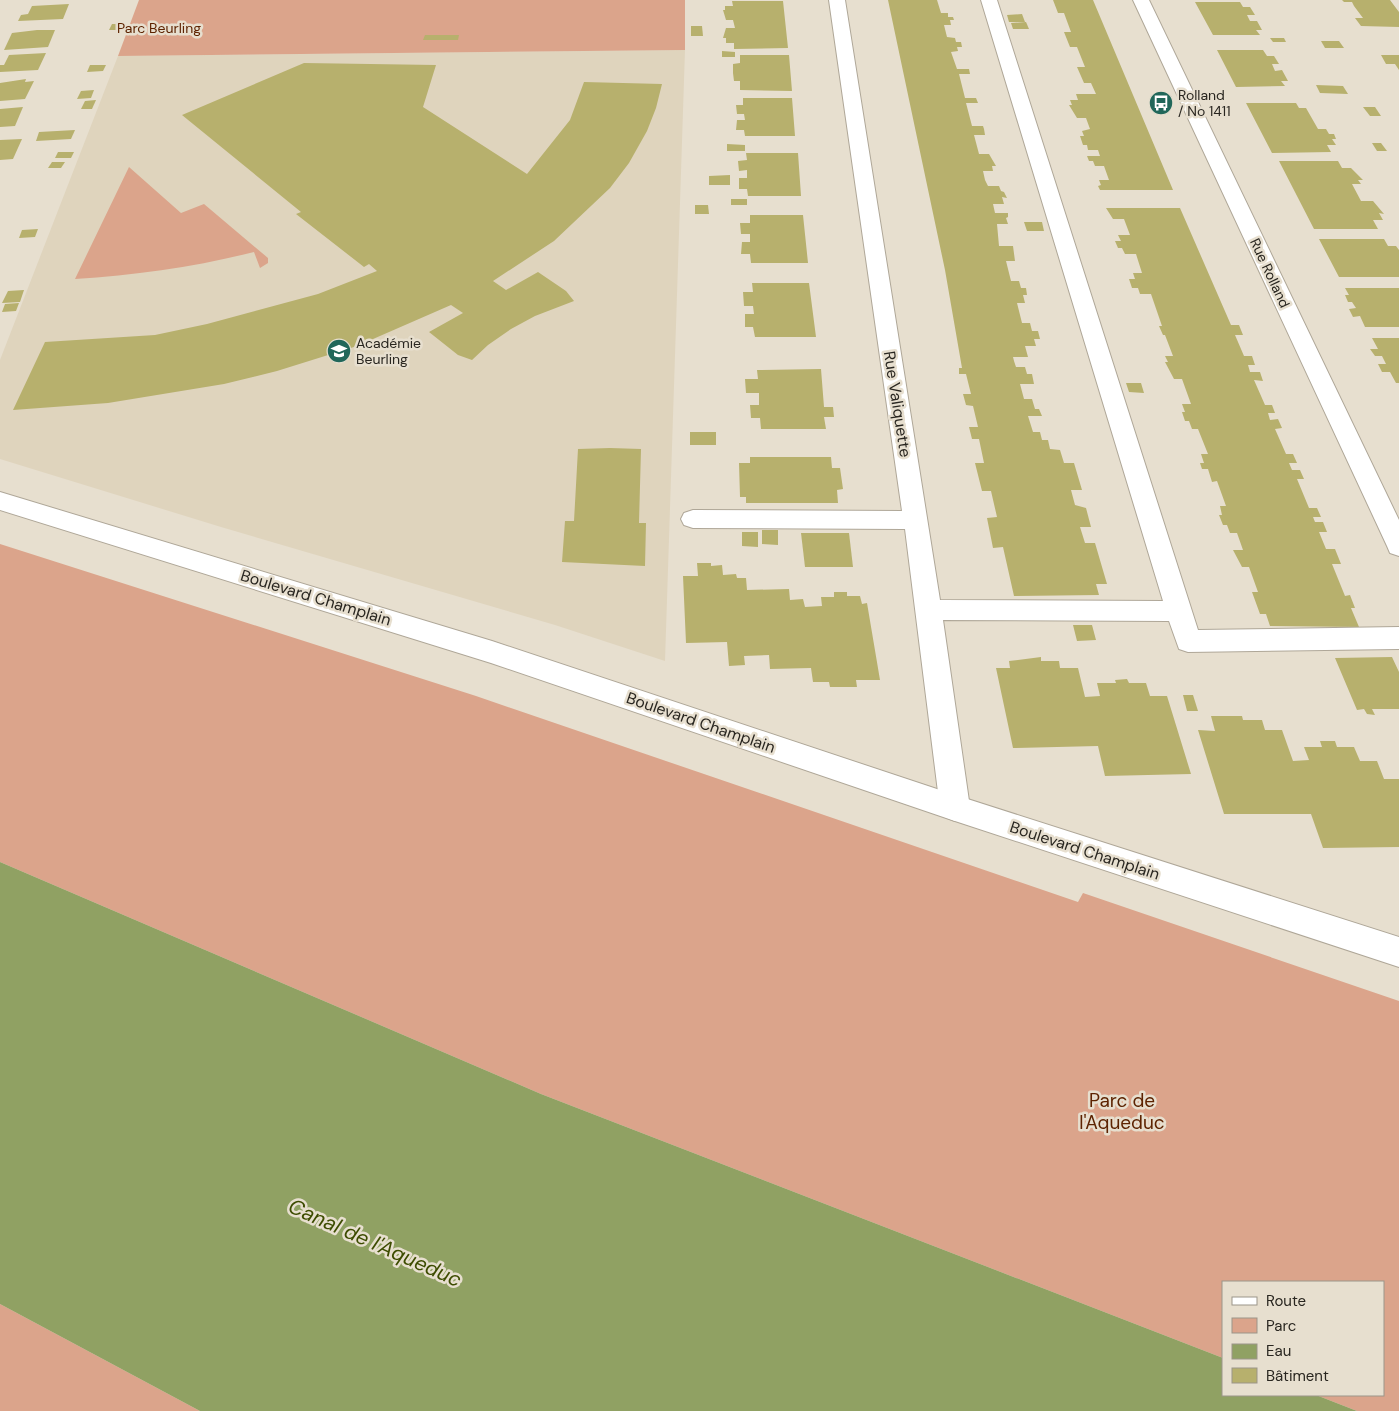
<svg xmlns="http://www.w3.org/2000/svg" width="1399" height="1411" font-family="'DM Sans',sans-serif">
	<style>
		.built { fill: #dfd4bd }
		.green { fill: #dba48b }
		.water { fill: #90a163 }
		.building { fill: #b7b06d }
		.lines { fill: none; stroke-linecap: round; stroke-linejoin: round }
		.minor-casing { stroke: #afa798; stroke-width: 2 }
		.major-casing { stroke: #afa798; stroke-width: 2 }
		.minor { fill: #fff; fill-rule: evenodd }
		.major { fill: #fff; fill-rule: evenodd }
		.labels { text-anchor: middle; stroke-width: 5; stroke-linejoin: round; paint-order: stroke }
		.far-park-label { font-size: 14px; fill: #5d2301; stroke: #e7dfcf }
		.far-poi-label { font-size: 14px; fill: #292620; stroke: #e7dfcf; text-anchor: start }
		.far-street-label { font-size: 14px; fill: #292620; stroke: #e7dfcf }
		.street-label { font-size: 16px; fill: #292620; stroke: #e7dfcf }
		.near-park-label { font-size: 19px; fill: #5d2301; stroke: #e7dfcf }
		.near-water-label { font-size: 21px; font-style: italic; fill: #3d4c00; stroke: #e7dfcf }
	</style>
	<rect width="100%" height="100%" fill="#e7dfcf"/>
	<!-- built -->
	<path class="built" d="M685,50l-20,611 -110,-36 -334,-98 -221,-68v-99l118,-304z"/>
	<!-- green -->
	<g class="green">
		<path d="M139,0h546v50l-567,6z"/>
		<path d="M129,167l52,46 23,-9 64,54v5l-8,5 -6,-16c-59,15 -118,23 -179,27z"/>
		<path d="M0,544l476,152 602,206 5,-9 316,108v410h-42l-41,-16h67v-113h-160v76l-682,-264 -541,-232z"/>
		<path d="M0,1304l200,107h-200z"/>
	</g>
	<!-- water -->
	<path class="water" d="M0,862l541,232 682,264v37h93l41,16h-1157l-200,-107z"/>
	<!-- building -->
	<g class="building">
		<path d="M888,0h49l4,13h7v4h5l1,3h-4l1,5h-7l3,12 8,1 1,4h5l1,5h-5l1,4 -7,1 6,17h12l1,5h-11l6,24h11l2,5h-12l6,23h11l1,3 1,6h-11l5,19h10l7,12h-4l1,5h-10l2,9 3,6h11l2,5 3,1 3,6 -5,-1 2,7h-11l2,9h13v4l-2,1 2,6h-11l2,22h14l2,15h-9l5,20h8l2,7h5l1,7h-4l2,8h-8l5,20h8l2,8h6l2,8h-6l2,7h-11l3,11h-15l1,4 2,6h9l2,7h5l2,10h-14l4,15h8l3,10h4l3,7h-14l5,16h7l2,8h6l2,9 10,1 4,13h10l8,27h-11l4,15 11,3 5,19h-11l5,16h10l12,41h-11l3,11 -85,1 -11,-49 -10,1 -6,-30 10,-1 -6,-26h-9l-7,-28h9l-5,-24h-7l-3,-12h9l-5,-21 -7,-1 -3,-11h8l-5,-20h-7v-6h3l-17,-98z"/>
		<path d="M1053,0h40l80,190h-73l-2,-4 3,-1 -2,-5h10l-5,-14h-9l-2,-5h-4l-2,-5h13l-2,-6h-10l-1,-5h-4l-3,-9h4l-2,-5 8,-2 -4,-11h-9l-8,-13h3l-2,-5h8l-2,-6h20l-5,-11h-7l-7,-16h8l-8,-20h-7l-6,-15h7l-7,-19h-6z"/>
		<path d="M1342,0h48l9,12v15l-38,-1 -6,-8h8l-9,-12 -2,-4h-8z"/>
		<path d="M732,1h51l5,47 -54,1v-6h-8v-5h-3l3,-10h9l-2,-8h-7l-3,-10h2v-4h8z"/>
		<path d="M1195,2h45l3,5h7l5,8h-8l3,6h7l5,9h-6l4,5h-47z"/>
		<path d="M69,4l-6,15 -45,2 3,-6 7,-1 4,-8z"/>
		<path d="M1022,14l3,8h-16l-2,-7z"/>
		<path d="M1026,22l3,7h-16l-2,-6z"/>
		<path d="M112,24h12l-3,6h-12z"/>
		<path d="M691,26h11l1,10h-12z"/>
		<path d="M37,30h18l-7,17 -44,3 8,-17z"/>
		<path d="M425,35h34l-1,5h-35z"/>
		<path d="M1270,38h14l2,4h-13z"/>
		<path d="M1321,41h18l5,7h-19z"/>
		<path d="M1217,50h46l4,6h7l5,8h-7l3,7 7,-1 6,11h-7l4,5 -49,1z"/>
		<path d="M722,51l13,1v5h-13z"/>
		<path d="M46,53l-8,17 -38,2v-7h4l5,-10z"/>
		<path d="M740,55h49l3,36 -52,-1v-9h-6l-1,-8v-9l7,-1z"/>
		<path d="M1381,55h18v15l-4,-6h-9z"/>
		<path d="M304,63l132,2 -13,42 104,67 43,-54 14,-38 78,2 -6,24 -9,23 -18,32 -19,25 -56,53 -61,40 13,9 32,-18 28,19 8,10 -39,15 -24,13 -23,16 -16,15 -14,-5 -29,-23 34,-19 -12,-8 -94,41 -80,25 -53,13 -116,19 -95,7 32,-68 110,-7 52,-11 111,-30 59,-23 -8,-7 -5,3 -68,-53 5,-2 -119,-97z"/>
		<path d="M90,65h16l-3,6 -16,1z"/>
		<path d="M26,79l-1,3 9,-1 -9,18 -25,2v-18z"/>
		<path d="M1316,85l27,1 5,8 -28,-1z"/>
		<path d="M94,90l-3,8 -14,1 4,-8z"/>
		<path d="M743,98h49l3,38h-50l-1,-6h-8l1,-10h8l-1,-6h-7l-1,-9h7z"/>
		<path d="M96,100l-4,9h-11l4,-8z"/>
		<path d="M1246,103h50l3,5h7l12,21h8l3,5h5l2,5h-4l4,6h-9l4,7 -59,1z"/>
		<path d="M23,107l-8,19 -15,1v-18z"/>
		<path d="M1363,107h12l6,9h-11z"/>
		<path d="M75,130l-4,9 -35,2 3,-9z"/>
		<path d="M22,139l-9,20 -13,1v-20z"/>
		<path d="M1372,143h9l6,8h-10z"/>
		<path d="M727,144l18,1v6h-18z"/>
		<path d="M58,152h16l-3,6h-16z"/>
		<path d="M746,153h52l3,43h-53l-1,-7h-8v-11h8v-8l-8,1 -1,-10 9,-1z"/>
		<path d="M1279,161h59l4,7h9l12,12h-5l3,4h-9l9,17h12l11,13 -5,-1 4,7h-10l5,9h-64z"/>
		<path d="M52,162h13l-4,6h-13z"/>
		<path d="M730,175v10h-21v-9z"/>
		<rect x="731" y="199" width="16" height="6"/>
		<path d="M695,205h13l1,9h-14z"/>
		<path d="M1106,208h74l51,117h8l4,10h-8l9,21h8l3,9h-7l2,7h10l3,9 -9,-1 11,25h7l3,8h-7l2,7 8,-1 4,9 -7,1 11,25h7l4,9h-8l3,7h8l4,9h-7l12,29h8l4,9h-8l2,5h8l4,10h-8l7,17h9l6,15h-9l13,32 5,-1 5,13h-4l8,19 -89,-1 -4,-12h-6l-8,-22h6l-9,-25h-7l-9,-17h10l-6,-17h-7l-3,-8h-4l-4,-10h3l-2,-9h6l-9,-25 -5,1 -4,-13h-6l-2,-6h4l-3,-9h7l-10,-25h-6l-3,-8h-4l-3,-9h3l-3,-8h9l-9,-25h-8l-9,-17h3l-3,-6h8l-8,-21h-2l-4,-9h3l-11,-32h-11l-2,-6h-6l-3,-9h6l-2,-6h9l-6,-19h-11l-3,-6h-4l-3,-7h6l-3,-6h12l-6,-16h-11z"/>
		<path d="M750,215h53l5,48h-57l-1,-9h-9l1,-12h8v-8h-9l-1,-11h10z"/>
		<path d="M1024,222h18l2,9h-17z"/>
		<path d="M38,229l-3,8 -16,1 3,-8z"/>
		<path d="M1319,239h65l4,7h8l3,4v27h-60z"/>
		<path d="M752,283h57l7,54h-61l-2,-10h-8v-13h9l-1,-8h-9l-1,-14h10z"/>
		<path d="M1345,288h54v39h-34l-5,-11 -7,1 -4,-8 7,-1 -4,-6h-4l-3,-7h4z"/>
		<path d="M24,290l-4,12 -18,1 6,-12z"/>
		<path d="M19,303l-3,8 -14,1 3,-8z"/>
		<path d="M1372,338h27v45h-3l-6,-11h-8l-4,-8h8l-4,-8h-7l-5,-7h8z"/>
		<path d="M821,369l3,38h9l1,10h-10l2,12h-65l-1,-11h-9l-1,-13h9v-12h-13l-1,-14h13l-1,-9z"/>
		<path d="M1126,383h15l3,10 -15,-1z"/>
		<rect x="690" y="432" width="26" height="13"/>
		<path d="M610,448l31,1 -2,74h7l-1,43 -83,-4 3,-41h9l4,-72z"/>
		<path d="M750,457h81l1,11h8l3,21 -6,1 1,13h-92v-6h-6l-1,-34h11z"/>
		<path d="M762,530h16v15l-16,-1z"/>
		<path d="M742,532h16v15l-16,-1z"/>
		<path d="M801,533h48l4,34h-48z"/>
		<path d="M697,563h14v3l11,-1 1,10 13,-1 1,4h9l1,12 42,-1 1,11 13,-1 2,8 17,-1 -1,-9h13v-5h13v4h13l2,8 5,-1 13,77h-24l1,7h-27l-1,-5h-16l-2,-14 -41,1 -1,-14 -25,1 1,9 -16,1 -2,-24 -41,1 -3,-67h15z"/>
		<path d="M1073,625h19l4,15 -19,1z"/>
		<path d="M1041,657v4h18l1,7h18l7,29 15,-1 -3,-13h19l-1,-3 12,-1 2,4h17l4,13h17l24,78 -86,2 -7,-30 -85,2 -17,-80h14l-1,-7z"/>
		<path d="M1392,657l7,15v37h-27l3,6 -8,-1 -3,-5 -7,1 -22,-52z"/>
		<path d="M1183,695h10l5,16h-11z"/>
		<path d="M1211,716h31l1,4h19l3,10h17l11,31 16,-1 -5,-13h18l-2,-6h15l2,6h17l6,14h17l7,18h15v68l-76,1 -12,-34h-87l-26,-84 17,1z"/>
	</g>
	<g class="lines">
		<!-- minor casing -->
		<g class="minor-casing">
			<g id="minor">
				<path d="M829,0h16l95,600 223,1 -182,-601h16l201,630 201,-3v22l-211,3 -9,-3 -10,-28 -226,-1 27,188 -5,9 -10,4 -10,-4 -5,-9 -35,-279 -212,-1 -9,-3 -3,-6 3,-6 9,-3 209,1z"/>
				<path d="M1133,0h16l250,520v36l-9,-3 -3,-7z"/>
			</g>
		</g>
		<!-- major casing -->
		<g class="major-casing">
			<path id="major" d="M0,492l492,149 463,154 444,142v30l-444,-146 -464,-158 -491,-153z"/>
		</g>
		<!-- minor -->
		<use href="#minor" class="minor"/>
		<!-- major -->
		<use href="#major" class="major"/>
	</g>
	<!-- icons -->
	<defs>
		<g id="bus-disc" transform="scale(1.25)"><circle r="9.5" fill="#21675a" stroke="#e7dfcf"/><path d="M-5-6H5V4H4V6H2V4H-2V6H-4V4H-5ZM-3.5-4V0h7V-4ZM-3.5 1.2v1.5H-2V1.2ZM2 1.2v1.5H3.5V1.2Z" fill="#fff"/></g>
		<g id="school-disc" transform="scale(1.25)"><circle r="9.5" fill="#21675a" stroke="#e7dfcf"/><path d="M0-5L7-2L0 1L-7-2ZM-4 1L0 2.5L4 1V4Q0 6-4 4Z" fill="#fff"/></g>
	</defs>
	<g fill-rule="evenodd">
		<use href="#bus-disc" x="1161" y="103"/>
		<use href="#school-disc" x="339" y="351"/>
	</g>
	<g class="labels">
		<!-- far-park labels -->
		<g class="far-park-label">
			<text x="159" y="33">Parc Beurling</text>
		</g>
		<!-- far-poi labels -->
		<g class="far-poi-label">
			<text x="1178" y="100">Rolland<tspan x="1178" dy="16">/ No 1411</tspan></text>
			<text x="356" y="348">Académie<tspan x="356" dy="16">Beurling</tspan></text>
		</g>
		<!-- far-street labels -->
		<g class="far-street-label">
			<text transform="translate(1270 273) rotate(65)" y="5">Rue Rolland</text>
		</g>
		<!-- street labels -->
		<g class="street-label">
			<text transform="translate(898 404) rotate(81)" y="6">Rue Valiquette</text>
			<text transform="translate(316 597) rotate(17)" y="6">Boulevard Champlain</text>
			<text transform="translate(701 722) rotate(19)" y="6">Boulevard Champlain</text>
			<text transform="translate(1085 850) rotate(18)" y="6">Boulevard Champlain</text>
		</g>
		<!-- near-park labels -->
		<g class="near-park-label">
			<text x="1122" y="1107">Parc de<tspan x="1122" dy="22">l'Aqueduc</tspan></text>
		</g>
		<!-- near-water labels -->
		<g class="near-water-label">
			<text transform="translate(375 1243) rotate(24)" y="7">Canal de l'Aqueduc</text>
		</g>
	</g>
	<!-- legend -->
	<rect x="1222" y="1281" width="162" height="115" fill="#e7dfcf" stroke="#9b9589"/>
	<rect x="1232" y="1297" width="25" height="8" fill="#ffffff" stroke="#9b9589"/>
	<text x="1266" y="1306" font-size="15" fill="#292620">Route</text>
	<rect x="1232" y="1318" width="25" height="15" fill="#dba48b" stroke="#9b9589"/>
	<text x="1266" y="1331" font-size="15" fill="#292620">Parc</text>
	<rect x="1232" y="1344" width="25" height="15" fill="#90a163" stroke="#9b9589"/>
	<text x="1266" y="1356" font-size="15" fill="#292620">Eau</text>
	<rect x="1232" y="1368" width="25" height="15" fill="#b7b06d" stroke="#9b9589"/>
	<text x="1266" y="1381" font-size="15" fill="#292620">Bâtiment</text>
</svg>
